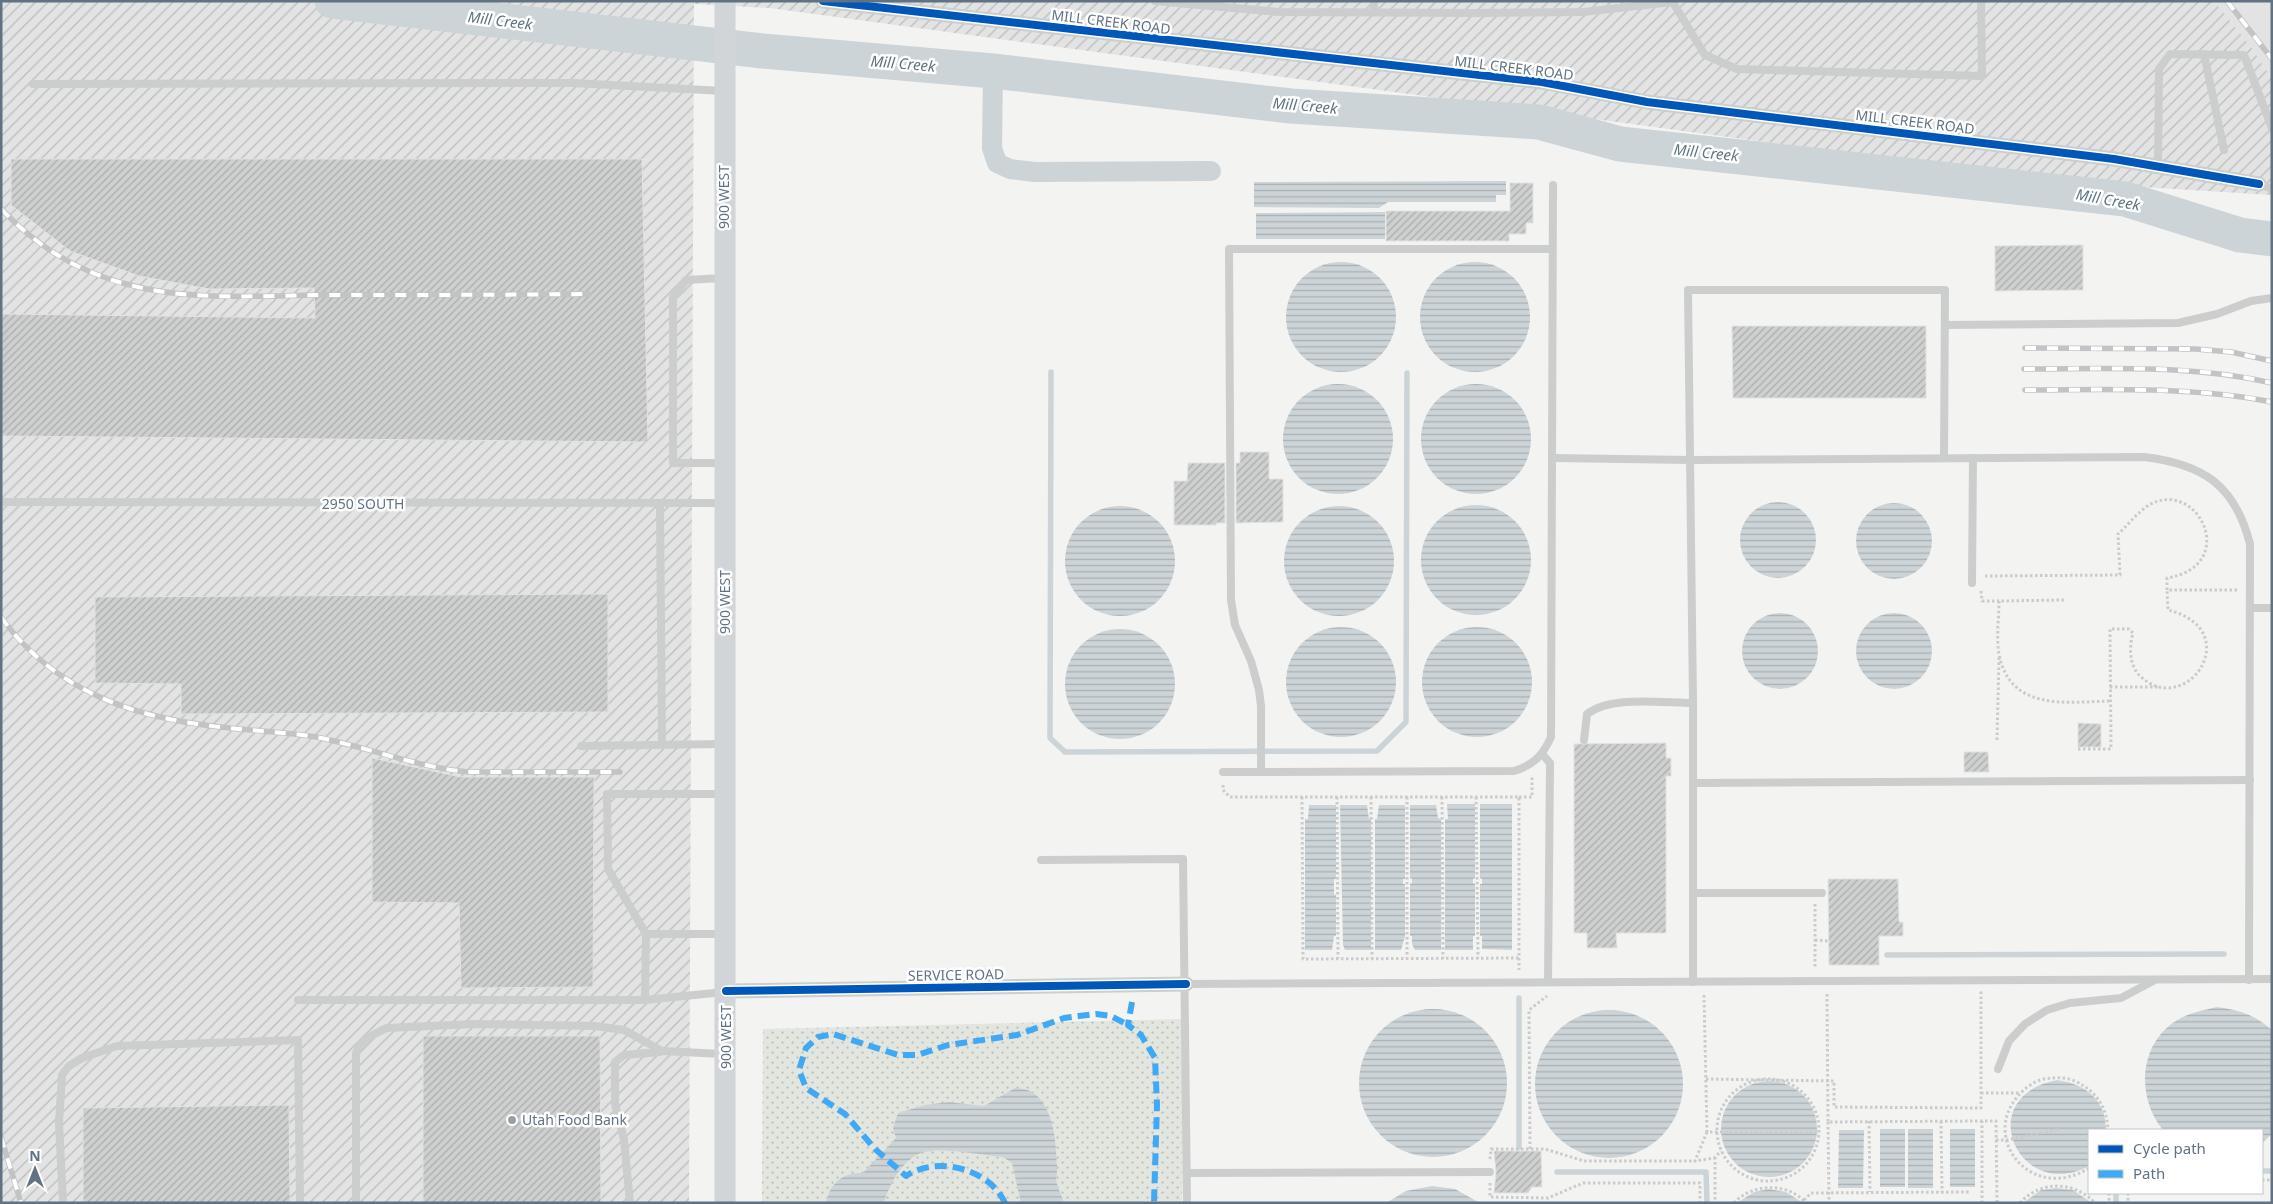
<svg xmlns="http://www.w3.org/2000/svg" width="2273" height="1204" font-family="'Noto Sans',sans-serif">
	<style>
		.built { fill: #e2e3e2 }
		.industrial { fill: url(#industrial-furrows) }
		.grass { fill: url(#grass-dots) }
		.water { fill: url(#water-rules) }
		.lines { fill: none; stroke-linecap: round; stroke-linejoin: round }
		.stream { stroke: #ccd4d7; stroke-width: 5.5 }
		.canal { stroke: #ccd4d7; stroke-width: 20 }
		.river { stroke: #ccd4d7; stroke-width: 35 }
		.building { fill: url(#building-hatch); stroke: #e2e2e1 }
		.path { stroke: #cacbcb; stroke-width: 3; stroke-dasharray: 2.5 2.5; stroke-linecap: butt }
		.lane { stroke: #cccece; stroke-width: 8 }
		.street { stroke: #cccece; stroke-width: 15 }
		.secondary { stroke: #d2d5d8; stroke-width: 21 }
		.rail-casing { stroke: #c2c3c4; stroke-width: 5.5 }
		.rail { stroke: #fff; stroke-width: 4; stroke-dasharray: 11; stroke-linecap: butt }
		.quiet { stroke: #3fa9f5; stroke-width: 6; stroke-dasharray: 12 6; stroke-linecap: butt }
		.cycleway-casing { stroke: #fff; stroke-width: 11 }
		.cycleway { stroke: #0057b8; stroke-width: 8 }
		.poi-dot { fill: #94a0aa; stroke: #fff; stroke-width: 2 }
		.labels { text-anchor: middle; stroke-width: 5; stroke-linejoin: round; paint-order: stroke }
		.street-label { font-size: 14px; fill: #617383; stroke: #fff }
		.poi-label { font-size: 14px; fill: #617383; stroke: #fff; text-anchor: start }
		.water-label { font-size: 15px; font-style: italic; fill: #5c7681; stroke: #fff }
	</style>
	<defs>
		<pattern id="industrial-furrows" width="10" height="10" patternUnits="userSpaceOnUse" patternTransform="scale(1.25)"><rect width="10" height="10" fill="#e2e3e2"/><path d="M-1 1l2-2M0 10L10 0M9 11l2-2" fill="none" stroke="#bbbcbd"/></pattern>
		<pattern id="grass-dots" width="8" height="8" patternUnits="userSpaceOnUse" patternTransform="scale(1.25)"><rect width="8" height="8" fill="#e2e6df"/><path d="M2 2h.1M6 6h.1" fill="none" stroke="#bbbfba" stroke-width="1.8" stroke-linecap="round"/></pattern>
		<pattern id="water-rules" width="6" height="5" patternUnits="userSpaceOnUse" patternTransform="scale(1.25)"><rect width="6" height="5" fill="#ccd4d7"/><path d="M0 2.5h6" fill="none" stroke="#a9b0b4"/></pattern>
		<pattern id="building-hatch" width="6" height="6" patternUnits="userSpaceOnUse" patternTransform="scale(1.25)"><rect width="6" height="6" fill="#cecfcf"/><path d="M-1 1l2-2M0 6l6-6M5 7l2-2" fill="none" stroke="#abacad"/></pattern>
	</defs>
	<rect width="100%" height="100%" fill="#f3f3f1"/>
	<!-- built -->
	<path class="built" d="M2214,1h58v78l-21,-32z"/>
	<!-- industrial -->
	<path class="industrial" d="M1,1h2213l37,46 21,32v116l-210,-13 -1292,-174 -76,-4 -5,1199h-688z"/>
	<!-- grass -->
	<path class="grass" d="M1184,1019l-2,184h-420l1,-174z"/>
	<!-- water -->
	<g class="water">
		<path d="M1506,181v14h-10v7h-108l-9,6 -125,-1v-25z"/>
		<path d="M1385,212v27h-129v-26z"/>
		<circle cx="1341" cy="317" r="55"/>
		<circle cx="1475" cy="317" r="55"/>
		<circle cx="1338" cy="439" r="55"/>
		<circle cx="1476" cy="439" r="55"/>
		<circle cx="1778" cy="540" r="38"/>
		<circle cx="1894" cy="541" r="38"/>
		<circle cx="1476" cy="560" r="55"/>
		<circle cx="1120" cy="561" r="55"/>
		<circle cx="1339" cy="561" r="55"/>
		<circle cx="1894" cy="651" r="38"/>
		<circle cx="1780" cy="651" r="38"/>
		<circle cx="1341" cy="682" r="55"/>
		<circle cx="1477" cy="682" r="55"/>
		<circle cx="1120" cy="684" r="55"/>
		<path d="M1447,804h28v74l-2,1v4l2,1v52h-2v14h-28v-131h3z"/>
		<path d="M1480,804h32v146l-30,-1v-13h-2v-52h2v-5l-2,-1z"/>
		<path d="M1309,805h27v74h-2v15l2,1v41h-2l-2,14h-27v-131h3z"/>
		<path d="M1340,805h27l2,14h2v131h-26l-2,-5z"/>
		<path d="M1379,805h26v74h-2v5h2v52l-4,14h-26v-131h2z"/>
		<path d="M1410,805h26l2,13 3,1v131h-26l-3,-6v-8h-2v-52l2,-1v-4l-2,-1z"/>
		<path d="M2217,1007c22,3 38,8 55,23v104l-10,9v-13h-99c-25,-30 -25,-79 7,-105 14,-11 30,-14 47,-18z"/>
		<circle cx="1433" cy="1083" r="74"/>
		<circle cx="1609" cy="1084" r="74"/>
		<path d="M2057,1080c29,4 49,20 49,50h-17v36c-71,38 -118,-70 -32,-86z"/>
		<circle cx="1769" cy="1129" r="48"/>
		<path d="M1015,1088c37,0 41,48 42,77 1,6 -2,14 0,19 2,7 5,12 7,19h-43l-9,-40 -9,-6c-20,-2 -61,-10 -79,-5 -20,5 -35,32 -40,51h-58c4,-20 17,-31 37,-30l33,-35 -3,-10 5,-15 27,-8 24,-3 35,4z"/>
		<rect x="1880" y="1129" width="25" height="58"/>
		<rect x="1908" y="1129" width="25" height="59"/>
		<rect x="1950" y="1129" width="25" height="58"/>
		<path d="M1839,1130h25l-1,58h-25z"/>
		<path d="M1432,1186l23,3 25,14h-94l20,-12z"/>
		<path d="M2056,1188l17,2 19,13h-69l18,-13z"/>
		<path d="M1769,1189l17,3 17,11h-66l17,-11z"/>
	</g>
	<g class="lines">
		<!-- stream -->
		<g class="stream">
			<path d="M1051,372l-1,366 15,14 312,-1 29,-29 1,-349"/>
			<path d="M1887,955l337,-1"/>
			<path d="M1519,998v149"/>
			<path d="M2262,1171h10"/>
			<path d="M1557,1172h149l1,31"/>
			<path d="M2116,1193v10"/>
		</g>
		<!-- canal -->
		<path class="canal" d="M993,71l-1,77 5,15 13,6 25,3 176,-1"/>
		<!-- river -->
		<path class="river" d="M332,1l431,50 230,20 298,35 248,16 81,22 505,55 115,36 32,4"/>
	</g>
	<!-- building -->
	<g class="building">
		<path d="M11,159h631l6,283 -647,-6v-122l314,4 -1,-30 -105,1 -70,-13 -69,-25 -59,-46z"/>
		<path d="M1510,183h23v40h-7v11h-17v7h-123v-30h124z"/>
		<path d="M2083,245v45l-88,1v-45z"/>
		<path d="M1732,326h194v72h-193z"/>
		<path d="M1240,452h29v27h14v43l-47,1v-60h4z"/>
		<path d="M1188,463h37v60h-9v2h-42v-44h13z"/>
		<path d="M608,594v118l-427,2v-30l-86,-1v-86z"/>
		<path d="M2078,723l23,1v23h-23z"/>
		<path d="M1666,743v15h5v18h-5v157h-50l1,15h-30v-15h-13v-189z"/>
		<path d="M1964,752h24l1,20h-25z"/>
		<path d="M372,758l89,19h133l-1,210 -132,1 -2,-85 -87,-1z"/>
		<path d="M1828,879h70l1,43h4v14h-24v29h-50z"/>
		<path d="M423,1036h177l1,167h-178z"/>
		<path d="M289,1105l1,98h-207v-95z"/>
		<path d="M1494,1151h47l1,36h-10l-4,6h-34l2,-21z"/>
	</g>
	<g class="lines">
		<!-- path -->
		<g class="path">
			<path d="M1985,576l135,-1 -2,-41c10,-9 20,-22 31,-29 49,-28 92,61 18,73v12h70"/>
			<path d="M1981,591l1,10h17"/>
			<path d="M2064,600l-65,1c0,17 -3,37 0,53 11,58 68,48 111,47"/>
			<path d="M2110,687h49"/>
			<path d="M1997,740l2,-83"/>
			<path d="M2078,749h33l-1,-120h19l4,4c-4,14 -4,32 7,43 46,44 108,-46 28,-66l-1,-20"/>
			<path d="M1223,785v5l7,7h289v173"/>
			<path d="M1302,797l1,162 216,-1"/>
			<path d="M1337,797l1,161"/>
			<path d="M1371,797l1,161"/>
			<path d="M1407,797v161"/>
			<path d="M1442,797l1,161"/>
			<path d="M1476,797l2,161"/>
			<path d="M1519,797h13v-21"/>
			<path d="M1815,904v64"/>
			<path d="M1815,940l14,1"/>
			<path d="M1827,994l1,128 154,-1"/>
			<path d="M1704,995l3,137h112"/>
			<circle cx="1768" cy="1130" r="51"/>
			<path d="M1706,1079l128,2v26l147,1v-117"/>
			<path d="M1981,1093h39"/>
			<path d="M1869,1121l1,71"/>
			<path d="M1941,1121l1,71"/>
			<path d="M1828,1122l1,81"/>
			<path d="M1707,1132l-12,29 19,-3 7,-7"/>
			<path d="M1996,1140h11l53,-11"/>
			<path d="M1530,1149l-1,-139 18,-14"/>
			<path d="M1715,1157v46"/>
			<path d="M1490,1159l1,-10h54l39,12h111"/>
			<path d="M2089,1168c-57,36 -110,-30 -70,-73 6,-7 15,-14 25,-16 11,-2 23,-2 33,3 20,10 30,26 31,48"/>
			<path d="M2262,1180h10"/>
			<path d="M1490,1183v14l58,1 35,-15h117v20"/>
			<path d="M2109,1193v10"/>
			<path d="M2128,1193v10"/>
			<path d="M1804,1200l7,-7 160,-1"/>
			<path d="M1734,1203c18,-20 54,-21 72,0"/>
			<path d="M1982,1203v-82h14l1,82"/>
			<path d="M2020,1203c20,-23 55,-22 75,0"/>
		</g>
		<!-- lane -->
		<g class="lane">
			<path d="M1155,1l124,11 198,1 106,-1 89,-10"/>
			<path d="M1374,1v11"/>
			<path d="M1672,1l33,54 32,14 245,7 -1,-75"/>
			<path d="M2204,54l20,96"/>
			<path d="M33,84l540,-1 151,8"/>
			<path d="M2158,166l1,-97 11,-15 74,1 28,73"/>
			<path d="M2259,184l13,5"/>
			<path d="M1945,325l233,-2 39,-9 34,-13 21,-3"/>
			<path d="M1552,458l139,2 453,-3c59,7 91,28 106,87l-1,436"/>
			<path d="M723,463h-50v-166l13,-17 37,-2"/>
			<path d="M1,502l722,1"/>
			<path d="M660,504l2,241"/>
			<path d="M1972,583l1,-125"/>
			<path d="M2250,608h22"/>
			<path d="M1584,740l3,-26c25,-19 75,-11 106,-11"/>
			<path d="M581,746l142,-2"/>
			<path d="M1542,754l8,9 -2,219"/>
			<path d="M1223,772h38v-66l-2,-16 -8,-29 -16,-36 -4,-25 -2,-351h323"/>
			<path d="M1261,772l253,-1c20,-6 29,-16 37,-34l2,-552"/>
			<path d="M1693,783l557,-3"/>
			<path d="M1041,860l142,-1 4,344"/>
			<path d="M1693,893h129"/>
			<path d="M646,934l-38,-65 -1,-75h117"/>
			<path d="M1693,982v-279l-5,-413h257l-1,168"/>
			<path d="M1186,984l1086,-5"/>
			<path d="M298,1000h347l79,-8"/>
			<path d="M645,1000l1,-66h77"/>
			<path d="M1998,1069l11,-28 16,-17 22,-14 23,-7 51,-5 32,-17"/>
			<path d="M1187,1173l303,-1"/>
			<path d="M63,1203l-4,-80 3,-48 7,-9 13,-8 35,-12 181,-6 2,163"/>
			<path d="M356,1203v-149c3,-13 19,-21 31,-26l88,-4 120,2 29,4 38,21 61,3"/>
			<path d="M630,1203l-6,-63 -9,-36v-42l9,-7 36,-3"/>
		</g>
		<!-- street -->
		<g class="street">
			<path d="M823,1l719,81 105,20 467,57 145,25"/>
			<path d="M726,991l460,-7"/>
		</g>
		<!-- secondary -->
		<path class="secondary" d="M725,1v1202"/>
		<!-- rail casing -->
		<g class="rail-casing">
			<g id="rail">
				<path d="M2227,1l45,58"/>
				<path d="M1,209c36,37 75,62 125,75 60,17 128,12 189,11 91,0 182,0 273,-1"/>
				<path d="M2025,348l170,1 36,3 41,9"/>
				<path d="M2024,369c83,0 166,-5 248,14"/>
				<path d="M2025,390c82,0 166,-4 247,12"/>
				<path d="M1,617c53,74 133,101 220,110 32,4 64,5 95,10 51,10 100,30 152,35h152"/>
				<path d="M1,1137l20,66"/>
			</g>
		</g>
		<!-- rail -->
		<use href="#rail" class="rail"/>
		<!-- quiet -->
		<g class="quiet">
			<path d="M1132,1002l-4,23 13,10 14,23 2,47 -3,98"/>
			<path d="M1005,1203c-15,-34 -68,-48 -99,-27l-31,-27 -30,-35 -39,-26 -7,-18 7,-22 12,-11 15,-3 65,21h19l31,-10 69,-10 47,-17 15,-2 17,-2 15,2 17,9"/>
		</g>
		<!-- cycleway casing -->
		<g class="cycleway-casing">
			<g id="cycleway">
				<path d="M823,1l719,81 105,20 467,57 145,25"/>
				<path d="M726,991l460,-7"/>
			</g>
		</g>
		<!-- cycleway -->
		<use href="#cycleway" class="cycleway"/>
	</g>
	<!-- markers -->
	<circle class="poi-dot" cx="512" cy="1120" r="5"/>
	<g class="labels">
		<!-- street labels -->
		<g class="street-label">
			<text transform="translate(1111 22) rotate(7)" y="5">MILL CREEK ROAD</text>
			<text transform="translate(1514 68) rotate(7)" y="5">MILL CREEK ROAD</text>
			<text transform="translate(1915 122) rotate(7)" y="5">MILL CREEK ROAD</text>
			<text transform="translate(724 197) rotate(-90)" y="5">900 WEST</text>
			<text x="363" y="509">2950 SOUTH</text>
			<text transform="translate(725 602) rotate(-90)" y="5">900 WEST</text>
			<text transform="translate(956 975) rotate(-1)" y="5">SERVICE ROAD</text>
			<text transform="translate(726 1037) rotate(-90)" y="5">900 WEST</text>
		</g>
		<!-- poi labels -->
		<g class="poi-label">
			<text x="522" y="1125">Utah Food Bank</text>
		</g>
		<!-- water labels -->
		<g class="water-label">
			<text transform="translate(500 21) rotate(7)" y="5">Mill Creek</text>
			<text transform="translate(903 64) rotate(5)" y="5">Mill Creek</text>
			<text transform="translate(1305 106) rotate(5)" y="5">Mill Creek</text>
			<text transform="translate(1706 153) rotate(6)" y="5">Mill Creek</text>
			<text transform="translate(2108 200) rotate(10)" y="5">Mill Creek</text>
		</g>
	</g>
	<!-- border -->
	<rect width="2273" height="1204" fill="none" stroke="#617383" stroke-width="5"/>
	<!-- legend -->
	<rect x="2088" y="1129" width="175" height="65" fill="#ffffff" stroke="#c0c7cd"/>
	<rect x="2098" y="1145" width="25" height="8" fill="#0057b8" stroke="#c0c7cd"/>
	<text x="2133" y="1154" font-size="15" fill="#617383">Cycle path</text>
	<rect x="2098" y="1170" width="25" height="8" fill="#3fa9f5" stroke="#c0c7cd"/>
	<text x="2133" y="1179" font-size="15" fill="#617383">Path</text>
	<!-- north arrow -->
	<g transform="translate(35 1169)" stroke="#ffffff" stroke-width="4" paint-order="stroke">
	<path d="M0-4L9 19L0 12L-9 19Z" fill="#617383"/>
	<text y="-8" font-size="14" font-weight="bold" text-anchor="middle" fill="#617383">N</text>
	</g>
</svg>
